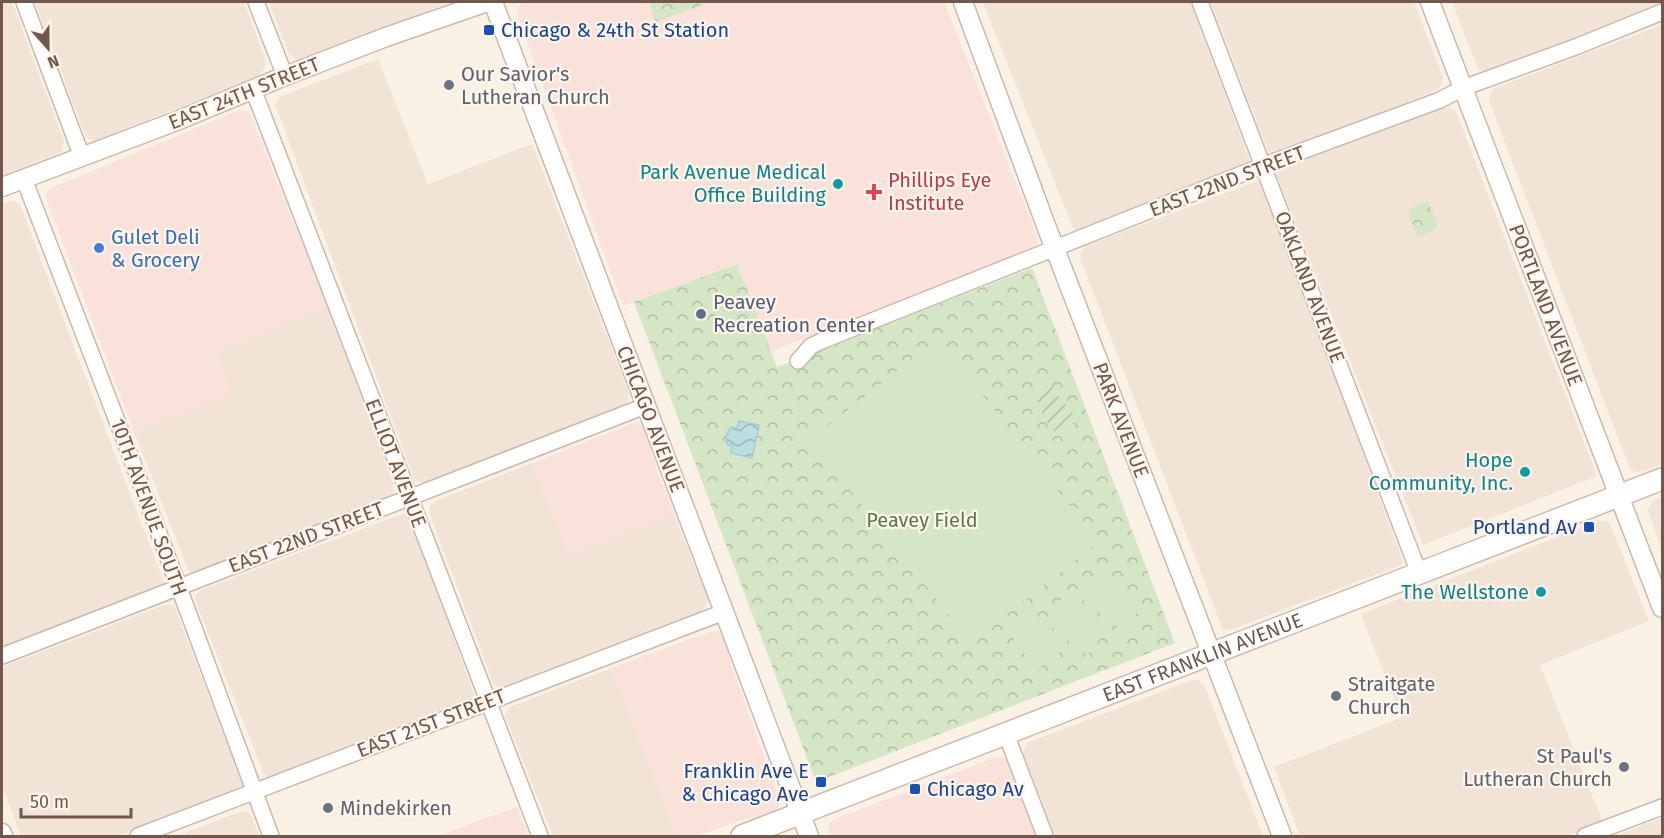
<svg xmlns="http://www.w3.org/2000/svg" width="1664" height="838" font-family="'Fira Sans',sans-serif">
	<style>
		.residential { fill: #f1e3d5 }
		.commercial { fill: #f9e2da }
		.forest { fill: url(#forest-crowns) }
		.garden { fill: url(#garden-furrows) }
		.pitch { fill: #d4e6c5 }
		.water { fill: url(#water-waves); stroke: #a3cdd2; stroke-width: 1.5 }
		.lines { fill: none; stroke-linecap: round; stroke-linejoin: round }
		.minor-casing { stroke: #cab9ad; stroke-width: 18 }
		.tertiary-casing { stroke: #cab9ad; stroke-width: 21 }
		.secondary-casing { stroke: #cfbbae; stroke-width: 24 }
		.minor { stroke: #fff; stroke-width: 15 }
		.tertiary { stroke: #fff; stroke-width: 18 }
		.secondary { stroke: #fff; stroke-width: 21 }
		.transit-dot { fill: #1a4fb4; stroke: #fdf5eb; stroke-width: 2 }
		.worship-dot { fill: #6b7280; stroke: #fdf5eb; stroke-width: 2 }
		.culture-dot { fill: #0f9aa8; stroke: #fdf5eb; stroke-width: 2 }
		.health-dot { fill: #e0444e; stroke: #fdf5eb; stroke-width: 2 }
		.shop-dot { fill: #3f7fe0; stroke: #fdf5eb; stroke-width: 2 }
		.service-dot { fill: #5c6f8a; stroke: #fdf5eb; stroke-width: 2 }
		.labels { text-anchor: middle; stroke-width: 4.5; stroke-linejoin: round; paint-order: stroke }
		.transit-label { font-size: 20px; fill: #164399; stroke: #fdf5eb; text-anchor: start }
		.worship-label { font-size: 20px; fill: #5b616d; stroke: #fdf5eb; text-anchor: start }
		.street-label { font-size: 20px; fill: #70584d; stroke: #fdf5eb }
		.culture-label { font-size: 20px; fill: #0d838f; stroke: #fdf5eb; text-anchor: end }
		.health-label { font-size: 20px; fill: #be3a42; stroke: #fdf5eb; text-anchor: start }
		.shop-label { font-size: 20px; fill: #366cbe; stroke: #fdf5eb; text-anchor: start }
		.service-label { font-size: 20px; fill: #4e5e75; stroke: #fdf5eb; text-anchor: start }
		.park-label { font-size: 20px; fill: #5a7a4a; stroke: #fdf5eb }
	</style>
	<defs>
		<pattern id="forest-crowns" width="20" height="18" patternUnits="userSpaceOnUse" patternTransform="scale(1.5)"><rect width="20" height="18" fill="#d4e6c5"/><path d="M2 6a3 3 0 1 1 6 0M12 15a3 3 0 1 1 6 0" fill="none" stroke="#b0bda2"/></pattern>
		<pattern id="garden-furrows" width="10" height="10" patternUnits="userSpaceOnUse" patternTransform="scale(1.5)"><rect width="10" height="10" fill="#d4e6c5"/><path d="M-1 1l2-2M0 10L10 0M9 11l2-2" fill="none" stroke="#b0bda2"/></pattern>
		<pattern id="water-waves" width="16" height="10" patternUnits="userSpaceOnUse" patternTransform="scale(1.5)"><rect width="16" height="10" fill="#bcdde1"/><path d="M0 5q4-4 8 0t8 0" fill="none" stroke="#9db6b9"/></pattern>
	</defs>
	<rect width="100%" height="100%" fill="#faf1e5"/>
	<!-- residential -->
	<g class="residential">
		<path d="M2,2h10l52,140 -3,10 -59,23z"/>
		<path d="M35,2h209l22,60 -2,7 -9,9 -160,62 -6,-1 -4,-4z"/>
		<path d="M269,2h182l-149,57h-6l-7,-5z"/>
		<path d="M983,2h207l60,159 -6,5 -163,65 -6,-1 -3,-4z"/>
		<path d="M1211,2h203l29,76 -1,6 -3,5 -164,66 -3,-1 -4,-3z"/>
		<path d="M1452,2h210l-4,4 -170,65h-7l-4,-5z"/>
		<path d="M1662,25v439l-22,8 -7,-1 -4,-5 -140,-365v-7l4,-5z"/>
		<path d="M378,59l50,125 104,-40 97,249 -2,13 -202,77 -6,-1 -5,-4 -139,-374 4,-7z"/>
		<path d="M1444,108h7l5,4 141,364 -174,69 -147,-371 4,-4z"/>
		<path d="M1255,182l6,1 4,3 138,376 -2,3 -171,65h-4l-4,-3 -141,-367 -1,-8 6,-6z"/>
		<path d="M10,201h5l5,4 144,378 -3,5 -159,61v-445z"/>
		<path d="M328,307l66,179 -1,7 -4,5 -195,77 -5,-3 -55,-140 98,-38 -15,-42z"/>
		<path d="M532,463l37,92 105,-41 24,61 5,5 6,22 -8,9 -200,77 -3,-1 -4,-2 -65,-173 1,-6 3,-4z"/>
		<path d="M1662,497v55l-14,-42 4,-9z"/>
		<path d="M402,514h4l4,4 64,176 -2,4 -204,79 -4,-3 -69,-175 1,-5 5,-4z"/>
		<path d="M1598,521h8l4,3 39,97 -109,44 63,158 -36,13h-267l-26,-69 127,-49 -40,-104z"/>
		<path d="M165,605h6l4,3 67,173 1,5 -3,5 -122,45h-97l-19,-51v-118z"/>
		<path d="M611,668l66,168h-124l-48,-121 5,-8z"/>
		<path d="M1192,680h7l5,5 59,151h-208l-32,-83 4,-10z"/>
		<path d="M242,811l6,1 3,3 8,21h-82z"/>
		<path d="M1662,818v18h-47z"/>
	</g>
	<!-- commercial -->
	<g class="commercial">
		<path d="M523,2h421l94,237v5l-5,4 -263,104 -33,-88 -114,42 -106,-292 1,-7z"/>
		<path d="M239,110l10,2 79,195 -111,45 16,42 -99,38 -88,-234v-5l3,-4z"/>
		<path d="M636,422l7,5 7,15 1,12 23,60 -105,41 -37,-92z"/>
		<path d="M718,631l4,3 7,17 1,11 50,139 -1,6 -3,3 -19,8h-10l-50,18h-20l-66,-168 99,-36z"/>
		<path d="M997,757l7,1 5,5 28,73h-207l-2,-8 2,-5 5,-4z"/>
		<path d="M517,807l11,29h-90l64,-24z"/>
	</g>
	<!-- forest -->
	<g class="forest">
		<path d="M644,2h60l1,2 -49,18 -7,-20 -4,2z"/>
		<path d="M1428,201l10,24 -4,2 -2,4 -14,6 -10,-24 3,-5z"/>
		<path d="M737,264l40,103 255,-99 143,375 -359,139 -182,-480z"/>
	</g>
	<!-- garden -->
	<path class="garden" d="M1049,384l29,36 -20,15 -14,-17 -5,-16 -6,-8z"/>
	<!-- pitch -->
	<g class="pitch">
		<path d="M938,339l161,203 -128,101 -161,-203z"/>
		<path d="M1100,571l43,34 -20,26 -44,-34z"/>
		<path d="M1065,595l43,34 -21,26 -43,-34z"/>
		<path d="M1035,618l26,33 -24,19 -26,-34z"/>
	</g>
	<!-- water -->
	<path class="water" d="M739,421l20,4 -7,33 -21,-5 1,-8h-4c-4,-7 -1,-12 3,-18l6,1z"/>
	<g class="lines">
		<!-- minor casing -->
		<g class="minor-casing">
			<g id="minor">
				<path d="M24,2l58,155"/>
				<path d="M256,2l29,74"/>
				<path d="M1200,2l219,571"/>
				<path d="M253,89l287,747"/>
				<path d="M24,179l100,260 147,397"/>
				<path d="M798,361l13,-15 13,-6 430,-171 186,-69 23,-12 115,-42 84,-34"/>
				<path d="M2,656l643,-250"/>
				<path d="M1006,734l39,102"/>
				<path d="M138,836l586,-224"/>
				<path d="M1585,836l77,-29"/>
			</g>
		</g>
		<!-- tertiary casing -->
		<g class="tertiary-casing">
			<g id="tertiary">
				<path d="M493,2l316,834"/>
				<path d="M963,2l85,229 234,605"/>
				<path d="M1430,2l232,606"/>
				<path d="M2,187l177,-67 106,-44 101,-39 101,-35"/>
				<path d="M2,833l1,3"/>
			</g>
		</g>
		<!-- secondary casing -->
		<g class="secondary-casing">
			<g id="secondary">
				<path id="s1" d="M742,836l920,-357"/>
			</g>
		</g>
		<!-- minor -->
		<use href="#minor" class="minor"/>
		<!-- tertiary -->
		<use href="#tertiary" class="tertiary"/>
		<!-- secondary -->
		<use href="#secondary" class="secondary"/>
	</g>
	<!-- markers -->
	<g class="transit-dot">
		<rect x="483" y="24" width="12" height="12" rx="3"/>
		<rect x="1583" y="521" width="12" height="12" rx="3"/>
		<rect x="815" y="776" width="12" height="12" rx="3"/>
		<rect x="909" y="783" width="12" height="12" rx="3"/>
	</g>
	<g class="worship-dot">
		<circle cx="449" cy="85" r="6"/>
		<circle cx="1336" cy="696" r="6"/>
		<circle cx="1624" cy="767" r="6"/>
		<circle cx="328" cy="808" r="6"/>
	</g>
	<g class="culture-dot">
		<circle cx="838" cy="184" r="6"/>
		<circle cx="1525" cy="472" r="6"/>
		<circle cx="1541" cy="592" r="6"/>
	</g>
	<path class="health-dot" d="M871 183h6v6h6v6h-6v6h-6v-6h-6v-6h6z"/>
	<circle class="shop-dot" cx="99" cy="248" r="6"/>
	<circle class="service-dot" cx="701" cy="314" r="6"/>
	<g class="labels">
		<!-- transit labels -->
		<g class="transit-label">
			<text x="501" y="37">Chicago &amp; 24th St Station</text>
			<text x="1577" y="534" text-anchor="end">Portland Av</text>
			<text x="809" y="778" text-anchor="end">Franklin Ave E<tspan x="809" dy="23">&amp; Chicago Ave</tspan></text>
			<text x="927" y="796">Chicago Av</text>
		</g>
		<!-- worship labels -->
		<g class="worship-label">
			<text x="461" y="81">Our Savior's<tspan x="461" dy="23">Lutheran Church</tspan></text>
			<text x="1348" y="691">Straitgate<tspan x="1348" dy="23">Church</tspan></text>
			<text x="1612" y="763" text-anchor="end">St Paul's<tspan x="1612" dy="23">Lutheran Church</tspan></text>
			<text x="340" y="815">Mindekirken</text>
		</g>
		<!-- street labels -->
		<g class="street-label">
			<text transform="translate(244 93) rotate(-22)" y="7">EAST 24TH STREET</text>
			<text transform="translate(1227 181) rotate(-21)" y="7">EAST 22ND STREET</text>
			<text transform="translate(1310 287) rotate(69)" y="7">OAKLAND AVENUE</text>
			<text transform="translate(1546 305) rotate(69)" y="7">PORTLAND AVENUE</text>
			<text transform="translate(651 419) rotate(69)" y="7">CHICAGO AVENUE</text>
			<text transform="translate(1121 420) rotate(69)" y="7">PARK AVENUE</text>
			<text transform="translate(396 463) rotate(69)" y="7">ELLIOT AVENUE</text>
			<text transform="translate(149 507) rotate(70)" y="7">10TH AVENUE SOUTH</text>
			<text transform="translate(306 537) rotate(-21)" y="7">EAST 22ND STREET</text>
			<text dy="7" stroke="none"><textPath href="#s1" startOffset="494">EAST FRANKLIN AVENUE</textPath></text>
			<text transform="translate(431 723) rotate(-21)" y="7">EAST 21ST STREET</text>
		</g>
		<!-- culture labels -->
		<g class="culture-label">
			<text x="826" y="179">Park Avenue Medical<tspan x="826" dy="23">Office Building</tspan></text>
			<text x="1513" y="467">Hope<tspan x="1513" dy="23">Community, Inc.</tspan></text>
			<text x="1529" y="599">The Wellstone</text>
		</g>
		<!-- health labels -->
		<g class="health-label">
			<text x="888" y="187">Phillips Eye<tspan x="888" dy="23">Institute</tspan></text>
		</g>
		<!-- shop labels -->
		<g class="shop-label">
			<text x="111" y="244">Gulet Deli<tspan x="111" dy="23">&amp; Grocery</tspan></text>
		</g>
		<!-- service labels -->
		<g class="service-label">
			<text x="713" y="309">Peavey<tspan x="713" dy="23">Recreation Center</tspan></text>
		</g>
		<!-- park labels -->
		<g class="park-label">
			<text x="922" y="527">Peavey Field</text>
		</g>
	</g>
	<!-- border -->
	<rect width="1664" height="838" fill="none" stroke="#70584d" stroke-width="6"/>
	<!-- north arrow -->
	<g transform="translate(48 48) rotate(159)" stroke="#fdf5eb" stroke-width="4.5" paint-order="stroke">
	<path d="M0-4.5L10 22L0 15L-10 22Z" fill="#70584d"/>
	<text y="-9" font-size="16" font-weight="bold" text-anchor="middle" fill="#70584d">N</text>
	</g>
	<!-- scale -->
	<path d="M21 808v9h110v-9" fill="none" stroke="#70584d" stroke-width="3"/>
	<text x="30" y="808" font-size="18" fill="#70584d" stroke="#fdf5eb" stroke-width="4.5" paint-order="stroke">50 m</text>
</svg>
